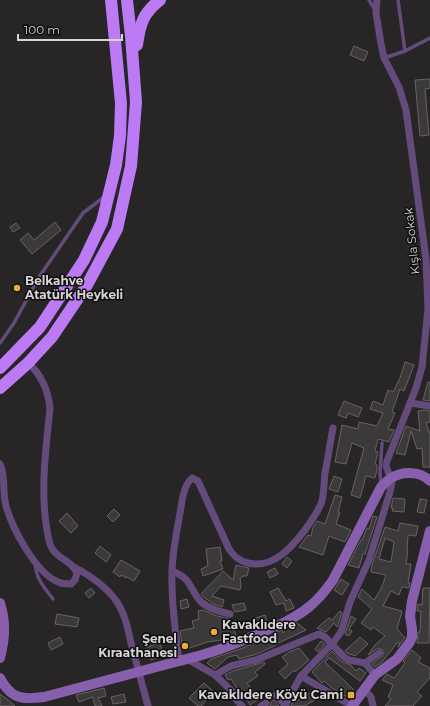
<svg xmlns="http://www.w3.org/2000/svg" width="430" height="706" font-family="Montserrat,sans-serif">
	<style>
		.building { fill: #3c393a; stroke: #676365; fill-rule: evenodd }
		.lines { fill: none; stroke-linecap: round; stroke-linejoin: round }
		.lane { stroke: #654b7c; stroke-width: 3.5 }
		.street { stroke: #654b7c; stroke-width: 7 }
		.secondary { stroke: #885fad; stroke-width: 10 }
		.highway { stroke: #bd7af5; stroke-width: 12 }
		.poi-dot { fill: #e6ad36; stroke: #100e10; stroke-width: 1.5 }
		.labels { text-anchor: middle; stroke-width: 3; stroke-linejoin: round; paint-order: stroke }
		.street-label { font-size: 12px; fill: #d6d4d5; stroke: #100e10 }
		.poi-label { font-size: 12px; font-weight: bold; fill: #d6d4d5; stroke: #100e10; text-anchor: start }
	</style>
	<rect width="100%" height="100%" fill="#282527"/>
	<!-- building -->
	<g class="building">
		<path d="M354,46l14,6 -4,9 -14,-6z"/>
		<path d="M430,79v9l-5,1 4,46 -9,1 -5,-56z"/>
		<path d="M55,222l6,8 -29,24 -12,-14 8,-7 6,7z"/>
		<path d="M16,223l4,5 -7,4 -3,-5z"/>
		<path d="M405,362l9,3 -10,26 -4,-2 -8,23 3,1 -7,16 6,1 -5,12 -11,-3 -3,12 3,1 -3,12 2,1v5l-2,8 -9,-2 -6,22 -9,-3 13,-47 -12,-5 -6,21 -11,-2 7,-37 16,4 1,-7 18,4 6,-13 -13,-4 3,-8 10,4 5,-15 5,2 7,-14z"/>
		<path d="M428,382h2v19l-7,-1z"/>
		<path d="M344,401l18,7 -4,9 -10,-4 -2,5 -8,-3z"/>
		<path d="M425,410l5,1v11l-4,1 4,11v33h-7l-1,-19 -5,1 -6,-18 -6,24 -9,-2 10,-27 14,5 -2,-20z"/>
		<path d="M334,476l8,3 -4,13 -9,-3z"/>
		<path d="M335,495l7,2 -4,15h2l-4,12 15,6 -6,12 -16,-6 -6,19 -24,-8 9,-12 3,1 2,-9 4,-6 8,3z"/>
		<path d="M393,498l12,1 -1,13 -12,-1 1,-3h-2z"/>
		<path d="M420,499l7,1 -3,13 -7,-1z"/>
		<path d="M114,509l6,6 -7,7 -6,-6z"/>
		<path d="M67,513l11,13 -7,7 -12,-12z"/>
		<path d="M373,516l4,1 -12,37h-2l-4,14 -11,-3 13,-25h1l5,-12 2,1z"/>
		<path d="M400,523l18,3 -2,10 -8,-1 -1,16h1l-2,13h5l-3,19h2l-1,5 -7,-1 -3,8 -8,-4 -8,15 19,5 -5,18 8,9 -7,9 2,-4h-3l-15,19 -7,5 -3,-3 11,-9v-5l-5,-2 -10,7 7,-10 10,-9 -12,-9 -2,3 -10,-7 11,-14 -14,-12 4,-8 12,11 7,-11 5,-14 -15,-3 1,-7 13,-38 13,4zM385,538l9,4 -3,20 -12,-3z"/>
		<path d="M100,546l11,9 -5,7 -11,-9z"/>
		<path d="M220,547l2,14h-2l3,8 -20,7 -2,-7 7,-3 -2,-17z"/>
		<path d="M287,557l5,4 -5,7 -5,-4z"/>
		<path d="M121,560l19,11 -6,10 -7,-4v1l-6,-3 -1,2 -7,-5z"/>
		<path d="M236,565l13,3 -2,8h-4l-3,2 1,7 -1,5 -19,-4 -9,10 12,4 -2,7 -9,-3 -8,-6 -4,-4 22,-23 10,9z"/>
		<path d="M275,568l3,6 -8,4 -3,-6z"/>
		<path d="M341,579l8,5 -7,11 -8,-5z"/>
		<path d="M91,588l4,5 -6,5 -4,-5z"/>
		<path d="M278,588l8,13 4,-2 4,9 -8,3 -2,-8 -8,2 -6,-13z"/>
		<path d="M423,588h7l-1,55h-12l1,-11h2l1,-21h-4l1,-7 4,1z"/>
		<path d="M187,599l2,8 -8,2 -1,-8z"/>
		<path d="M244,603l2,7 -11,2 -3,-7z"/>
		<path d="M203,610l14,6 14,3 5,17 -8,3 -20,3 -25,8 -3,-19 14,-3 -2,-7 7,-2 -1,-8z"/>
		<path d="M340,611l2,2 -5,14 -3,-4 -8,9 -9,-4 12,-10 3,2z"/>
		<path d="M57,614l22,4 -2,9 -22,-3z"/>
		<path d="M265,615l2,6 -12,5 -2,-7z"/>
		<path d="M351,616l5,3 -7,10 3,2 -3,5 -4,-2z"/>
		<path d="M297,623l9,7 -30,14v1l-19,9 -18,5 -2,-4 -9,2 -13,12 -8,-6 4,-4 32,-11 39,-18 1,3 4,-5z"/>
		<path d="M60,637l3,7 -12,6 -3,-7z"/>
		<path d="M360,637l8,7 -13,12 -8,-3 -2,-2z"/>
		<path d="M321,641l4,3 -7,8 -3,-3z"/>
		<path d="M159,642l5,13 -13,5 -5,-12z"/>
		<path d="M299,648l10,12 -14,12 -1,-2 -9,9 -6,-7 9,-8 -6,-7 7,-5z"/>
		<path d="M412,650l9,8 -3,4 12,6v10l-13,14 5,4 -9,10h-28l6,-7 -3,-2 5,-12 -11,-5 5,-6 7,4 11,-15 -2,-2z"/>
		<path d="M332,651l9,10 10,4 5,6 3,-3 7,5 -6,8 -31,-23 -4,4 29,28 -7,7 -15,-9 -8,-7 -2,2 -10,-11z"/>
		<path d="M264,662l1,2 -10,8 3,4 -11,7 12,16 -9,6 -8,-14 -2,2 -9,-14 -3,1 -3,-5 8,-4z"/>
		<path d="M204,683l10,9 -13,14h-3l-9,-8z"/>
		<path d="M104,688l2,8 -8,2 4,8h-7l-2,-9 -14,5 -3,-7z"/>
		<path d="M310,693l5,7 -11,6h-13l1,-3z"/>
		<path d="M0,694l7,5 8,7h-15z"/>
		<path d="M124,694l2,8 -13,2 -2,-7z"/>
		<path d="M274,700l5,6h-9l1,-4z"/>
	</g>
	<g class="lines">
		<!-- lane -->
		<g class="lane">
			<path d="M369,0l6,10"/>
			<path d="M398,0l7,51"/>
			<path d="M384,58l21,-7 25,-13"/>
			<path d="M0,343l14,-20 25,-46 44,-64 21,-16"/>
			<path d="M381,486l-1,-13 2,-30"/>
			<path d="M35,563c1,16 9,24 18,36"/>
		</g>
		<!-- street -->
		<g class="street">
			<path d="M410,403l20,3"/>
			<path d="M0,464c6,12 2,28 6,42 6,22 29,65 50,75 5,3 10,3 15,3l4,-4 2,-7c-5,-12 -17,-13 -24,-23 -4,-5 -5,-14 -6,-20 -7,-41 -1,-81 3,-122 -2,-18 -8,-33 -22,-45"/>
			<path d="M74,567c17,9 32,19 43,35 8,12 11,27 14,41 6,21 11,42 17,63"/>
			<path d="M172,571c22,9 16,17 29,31 8,7 19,10 29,12"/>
			<path d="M187,659l28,16 18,17 3,7 6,7"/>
			<path d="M179,661c-3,-26 -7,-52 -7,-77 -1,-24 4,-48 8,-71 2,-11 3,-27 12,-35l6,3 31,68c5,8 10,12 19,14 25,6 43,-15 57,-33 6,-9 14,-19 17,-29 2,-9 2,-19 3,-28 3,-15 5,-30 8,-45"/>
			<path d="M365,663l14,-10"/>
			<path d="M215,675l16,-9 25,-6 63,-26 6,3 19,20 5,3 16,3 10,12"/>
			<path d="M301,676l51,30"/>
			<path d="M365,690l6,7 2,9"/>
			<path d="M276,695l9,10"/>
			<path d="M261,706l5,-3"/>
			<path d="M286,706l-1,-1 16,-29 31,-32 9,-12 9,-30 19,-42 21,-68 2,-10 -6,-16 1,-5 29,-73 6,-21 6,-58 -2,-50 -20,-149 -7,-23 -15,-29 -3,-14 -5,-31 1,-13"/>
		</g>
		<!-- secondary -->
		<g class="secondary">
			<path d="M0,603c6,20 5,35 0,55"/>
			<path d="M0,678c11,21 22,22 44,19l135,-36c28,-6 55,-16 81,-28 17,-7 34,-14 49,-26 10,-8 17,-17 24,-27l48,-93c3,-3 6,-6 10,-9 12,-7 29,-7 39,3"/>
			<path d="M352,706l23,-31 22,-16 13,-17 2,-5v-8l-2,-13 2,-15 18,-70"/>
		</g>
		<!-- highway -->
		<g class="highway">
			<path d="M137,45c3,-21 6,-32 23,-45"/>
			<path d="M0,368l40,-41 44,-67 18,-38 14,-57 4,-29 1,-33 -10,-103"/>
			<path d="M0,388l28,-25 24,-26 35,-52 30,-56 14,-63 5,-64 -5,-66 -4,-36"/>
		</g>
	</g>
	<!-- markers -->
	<g class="poi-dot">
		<circle cx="17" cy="288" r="4"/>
		<circle cx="214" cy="632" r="4"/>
		<circle cx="185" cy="646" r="4"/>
		<rect x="347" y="691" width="8" height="8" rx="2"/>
	</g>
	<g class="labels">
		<!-- street labels -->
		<g class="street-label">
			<text transform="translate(412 241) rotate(-96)" y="4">Kışla Sokak</text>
		</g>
		<!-- poi labels -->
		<g class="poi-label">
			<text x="25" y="285">Belkahve<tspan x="25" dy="14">Atatürk Heykeli</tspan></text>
			<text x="222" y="629">Kavaklıdere<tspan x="222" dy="14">Fastfood</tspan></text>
			<text x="177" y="643" text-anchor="end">Şenel<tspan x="177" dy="14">Kıraathanesi</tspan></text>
			<text x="343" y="699" text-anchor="end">Kavaklıdere Köyü Cami</text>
		</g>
	</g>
	<!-- scale -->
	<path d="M18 34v6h104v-6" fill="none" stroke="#d6d4d5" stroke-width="2"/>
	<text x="24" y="34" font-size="12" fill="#d6d4d5" stroke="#100e10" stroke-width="3" paint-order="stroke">100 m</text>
</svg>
